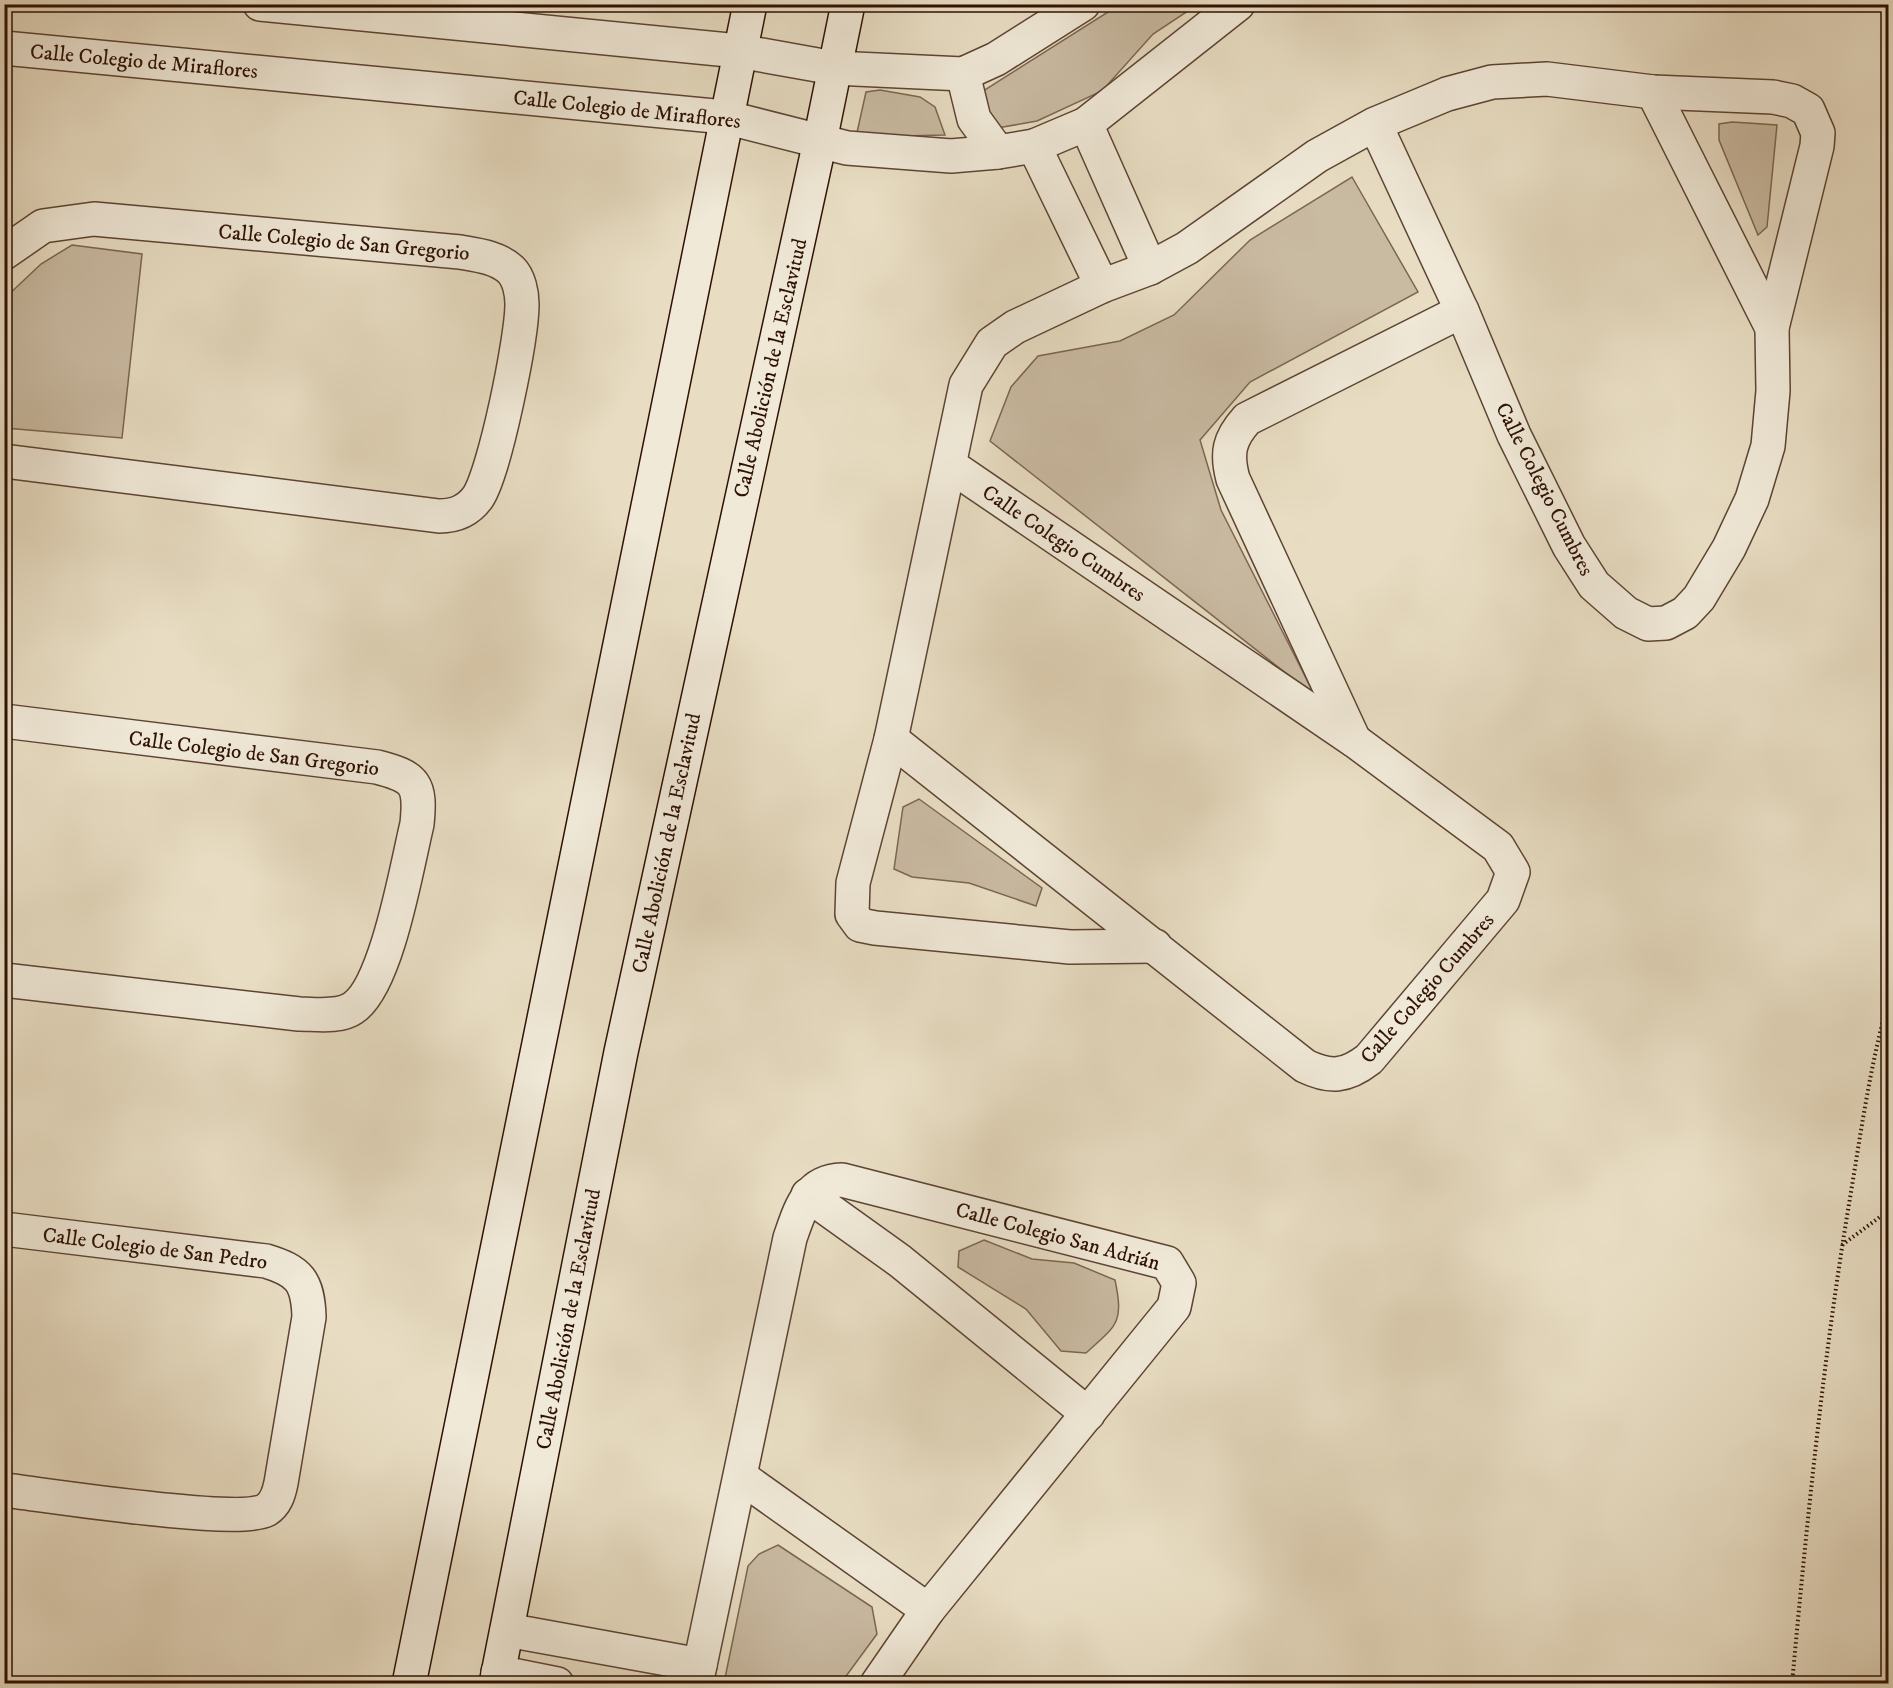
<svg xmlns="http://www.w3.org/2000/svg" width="1893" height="1688" font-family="'IM FELL DW Pica',serif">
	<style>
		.green { fill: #c9baa2; stroke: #7c6652; stroke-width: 1.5 }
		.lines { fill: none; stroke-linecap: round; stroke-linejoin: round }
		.minor-casing { stroke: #5d4433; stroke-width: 36 }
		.tertiary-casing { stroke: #5d4433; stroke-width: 36 }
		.secondary-casing { stroke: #2f1103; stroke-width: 36 }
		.path { stroke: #2f1103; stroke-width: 4; stroke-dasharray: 1.5 3; stroke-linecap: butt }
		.minor { stroke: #f0e9d8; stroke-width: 33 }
		.tertiary { stroke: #f0e9d8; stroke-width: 33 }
		.secondary { stroke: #f0e9d8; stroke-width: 33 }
		.labels { text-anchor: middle; stroke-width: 4.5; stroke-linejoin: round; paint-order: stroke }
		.street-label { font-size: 21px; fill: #2f1103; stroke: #f0e9d8 }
	</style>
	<rect width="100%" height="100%" fill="#e8ddc3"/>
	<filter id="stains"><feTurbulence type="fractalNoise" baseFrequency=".00333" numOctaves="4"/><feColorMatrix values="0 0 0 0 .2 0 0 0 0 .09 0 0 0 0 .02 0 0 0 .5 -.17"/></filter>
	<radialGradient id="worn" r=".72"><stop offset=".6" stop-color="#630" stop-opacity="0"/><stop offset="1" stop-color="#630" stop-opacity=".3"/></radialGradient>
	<!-- green -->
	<g class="green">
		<path d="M1119,5h78l-44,29 -51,57 -65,30 -45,8 -9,-38z"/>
		<path d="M880,90l40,7 15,10 10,28 -89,2 10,-45z"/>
		<path d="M1732,122l45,3 -10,102 -9,8 -39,-95v-16z"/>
		<path d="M1352,177l66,115 -168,90 -50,58 21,70 94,186 -325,-255 21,-54 27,-31 82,-15 54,-26 76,-75z"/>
		<path d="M72,245l70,9 -20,184 -117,-10v-130l36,-34z"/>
		<path d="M919,799l123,89 -6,18 -67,-23 -57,-6 -18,-8 9,-62z"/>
		<path d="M984,1240l48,19 42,4 41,17c9,43 2,45 -29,73l-25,-2 -35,-42 -68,-42 1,-16z"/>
		<path d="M778,1545l94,62 5,27 -36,49h-117l24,-117 11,-12z"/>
	</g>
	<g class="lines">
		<!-- minor casing -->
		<g class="minor-casing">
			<g id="minor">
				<path d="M963,74l11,45 24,33"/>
				<path d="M1653,92l119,236"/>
				<path d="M1086,124l64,144"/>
				<path d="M1034,146l68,140"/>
				<path d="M4,253l39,-27 51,-7 366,33c17,3 37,5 51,18 8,8 11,23 11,34 0,34 -27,167 -44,193 -10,14 -23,19 -39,19l-435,-55"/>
				<path d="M4,721l373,46c39,10 44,17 40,57 -10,41 -30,162 -64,184 -14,10 -38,6 -54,6l-295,-34"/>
				<path d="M891,739l414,327c25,12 41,11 64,-7l134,-159 10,-28 -15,-25 -143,-106 -404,-275"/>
				<path d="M1354,740l-121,-261c-7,-26 -4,-40 14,-60l215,-108"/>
				<path d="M1155,946l-85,1 -195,-19 -15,-3 -8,-11 1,-31 38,-144 75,-354 26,-42 23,-16 87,-41 48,-18 37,-20 130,-92 58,-32 72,-30 45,-12 55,-3 106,13 120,5 19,4 16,9 10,23 -1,13 -45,182 1,63 -5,55 -16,53 -23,49 -30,50 -14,15 -19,10 -18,1 -22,-11 -32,-28 -25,-39 -55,-111 -52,-124 -87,-187"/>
				<path d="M808,1195l92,66 188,153"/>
				<path d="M4,1229l262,32c33,10 42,20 43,56l-28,166c-2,10 -5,21 -15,27 -28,15 -219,-15 -262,-20"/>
				<path d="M741,1477l187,133"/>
				<path d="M507,1630l193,35"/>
				<path d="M498,1672l59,12"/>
				<path d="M696,1684l94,-446c10,-28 17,-57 52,-58l325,83 12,20 -5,24 -246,303 -51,74"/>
			</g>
		</g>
		<!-- tertiary casing -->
		<g class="tertiary-casing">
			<g id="tertiary">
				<path d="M260,4l479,47 95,17 129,6 33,-15 87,-55"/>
				<path d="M4,48l721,69 122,31 104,8 47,-4 36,-6 52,-22 152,-120"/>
			</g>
		</g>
		<!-- secondary casing -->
		<g class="secondary-casing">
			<g id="secondary">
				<path d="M409,1684l341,-1680"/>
				<path d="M496,1684l125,-632 199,-911 28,-137"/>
			</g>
		</g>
		<!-- path -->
		<g class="path">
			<path d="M1842,1245l46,-34"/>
			<path d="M1792,1684c15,-163 31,-325 58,-486 11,-66 20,-132 38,-196"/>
		</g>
		<!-- minor -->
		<use href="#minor" class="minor"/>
		<!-- tertiary -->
		<use href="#tertiary" class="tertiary"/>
		<!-- secondary -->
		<use href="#secondary" class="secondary"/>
	</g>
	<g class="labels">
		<!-- street labels -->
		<g class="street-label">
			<text transform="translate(144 61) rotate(5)" y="7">Calle Colegio de Miraflores</text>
			<text transform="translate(627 109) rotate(6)" y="7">Calle Colegio de Miraflores</text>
			<text transform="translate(344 242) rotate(5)" y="7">Calle Colegio de San Gregorio</text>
			<text transform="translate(770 368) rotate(-77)" y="7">Calle Abolición de la Esclavitud</text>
			<text transform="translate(1545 489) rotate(63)" y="7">Calle Colegio Cumbres</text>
			<text transform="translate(1064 543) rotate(34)" y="7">Calle Colegio Cumbres</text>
			<text transform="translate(254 753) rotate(7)" y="7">Calle Colegio de San Gregorio</text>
			<text transform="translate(666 843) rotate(-78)" y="7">Calle Abolición de la Esclavitud</text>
			<text transform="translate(1427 988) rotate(-49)" y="7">Calle Colegio Cumbres</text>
			<text transform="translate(1058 1236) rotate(15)" y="7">Calle Colegio San Adrián</text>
			<text transform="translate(155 1248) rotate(7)" y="7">Calle Colegio de San Pedro</text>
			<text transform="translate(568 1319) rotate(-79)" y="7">Calle Abolición de la Esclavitud</text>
		</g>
	</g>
	<!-- margin -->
	<rect width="1893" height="1688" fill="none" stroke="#e8ddc3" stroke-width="24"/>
	<rect x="6" y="6" width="1881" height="1676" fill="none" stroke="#2f1103" stroke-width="3"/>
	<rect x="12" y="12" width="1869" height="1664" fill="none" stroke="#2f1103" stroke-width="1.5"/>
	<rect width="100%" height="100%" filter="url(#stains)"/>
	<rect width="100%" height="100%" fill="url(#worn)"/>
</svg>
